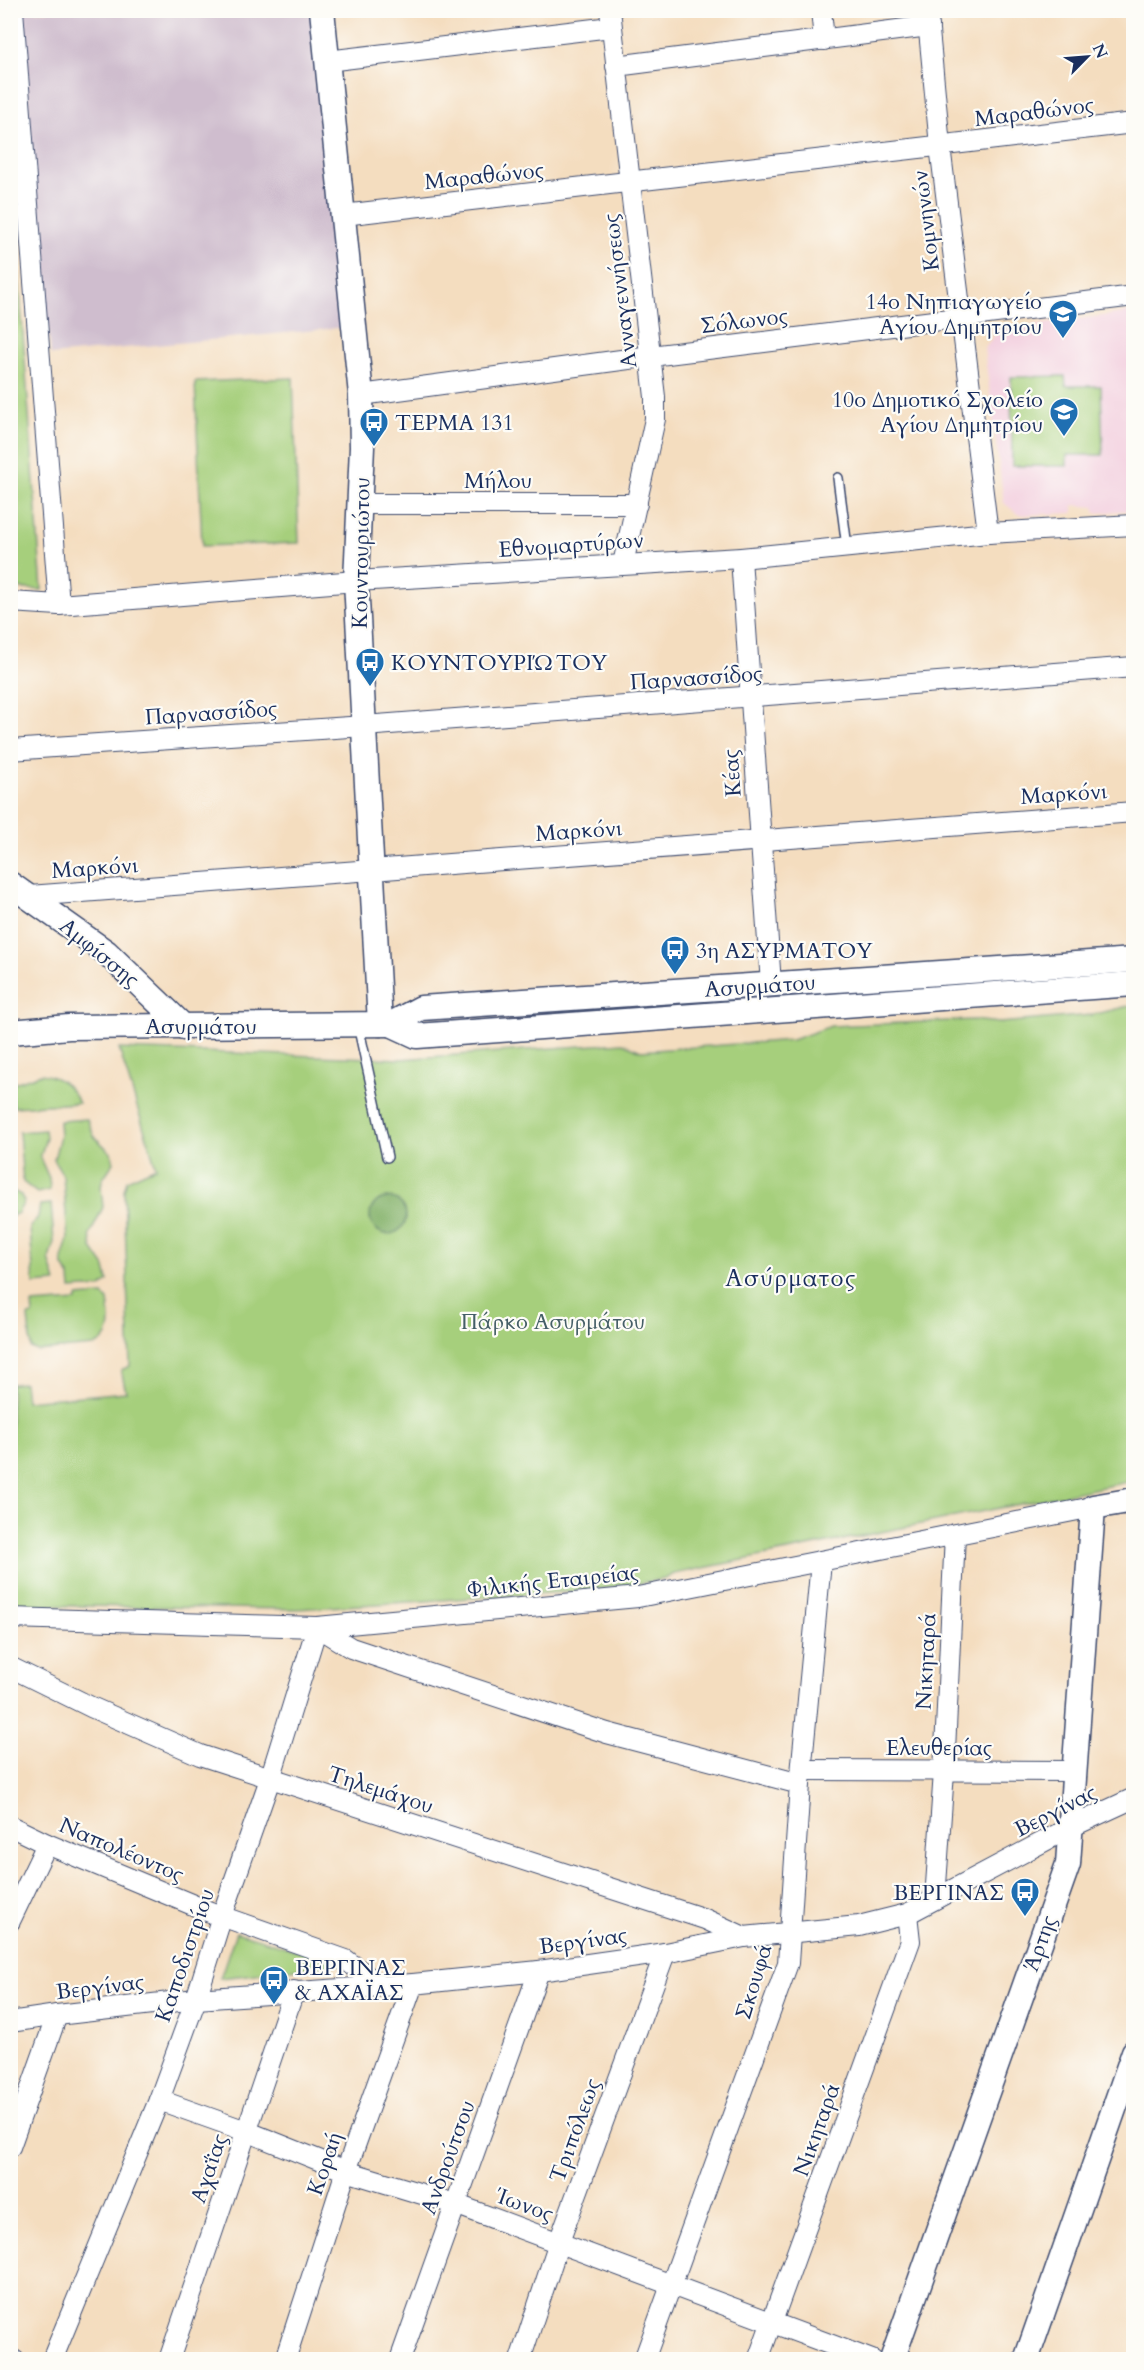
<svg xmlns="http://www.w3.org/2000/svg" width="1144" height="2370" font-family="Cardo,serif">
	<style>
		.built { fill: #f3cfdf }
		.industrial { fill: #cfbdce }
		.green { fill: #a6cf7b; stroke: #607f6c; stroke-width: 1.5 }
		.forest { fill: #84b26b; stroke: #507064; stroke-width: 1.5 }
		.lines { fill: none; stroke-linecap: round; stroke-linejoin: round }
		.service-casing { stroke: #3c496d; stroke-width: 12 }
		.minor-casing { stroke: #3c496d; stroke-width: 22 }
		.tertiary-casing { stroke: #3c496d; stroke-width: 27 }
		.service { stroke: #fff; stroke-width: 9 }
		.minor { stroke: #fff; stroke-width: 20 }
		.tertiary { stroke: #fff; stroke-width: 24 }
		.labels { text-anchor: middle; stroke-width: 4.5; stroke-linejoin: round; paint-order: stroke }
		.street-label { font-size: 22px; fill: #1b2f5e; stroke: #fdfcf7 }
		.poi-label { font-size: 22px; fill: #1b2f5e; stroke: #fdfcf7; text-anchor: start }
		.park-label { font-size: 22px; fill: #455f67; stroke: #fdfcf7 }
		.neighbourhood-label { font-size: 24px; letter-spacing: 1.5px; fill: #1b2f5e; stroke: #fdfcf7 }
	</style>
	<rect width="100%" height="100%" fill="#fdfcf7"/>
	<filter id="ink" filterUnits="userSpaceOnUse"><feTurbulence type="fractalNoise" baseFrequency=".0167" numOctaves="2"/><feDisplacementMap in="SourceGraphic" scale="12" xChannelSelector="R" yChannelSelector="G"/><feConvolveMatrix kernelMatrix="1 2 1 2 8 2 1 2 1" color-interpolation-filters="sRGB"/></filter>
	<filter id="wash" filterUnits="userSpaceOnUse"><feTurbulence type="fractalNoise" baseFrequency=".008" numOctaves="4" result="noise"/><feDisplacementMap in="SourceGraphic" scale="24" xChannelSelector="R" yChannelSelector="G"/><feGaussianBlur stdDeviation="1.35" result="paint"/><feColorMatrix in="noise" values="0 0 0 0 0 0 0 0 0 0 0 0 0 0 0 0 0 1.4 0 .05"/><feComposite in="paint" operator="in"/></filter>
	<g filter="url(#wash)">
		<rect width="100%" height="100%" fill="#f4ddbf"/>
		<!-- built -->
		<path class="built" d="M1133,312v198l-37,3 -2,-6 -21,-2v8l-54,2 -15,-12 -20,-155 16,-19z"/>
		<!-- industrial -->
		<path class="industrial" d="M23,11h291l34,316 -297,28 -21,-215z"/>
		<!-- green -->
		<g class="green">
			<path d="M10,171h1l31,419 -31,-2z"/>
			<path d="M1065,376l1,10h35l2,69h-36v11h-55l-1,-89z"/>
			<path d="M293,378l6,165 -97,3 -7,-164z"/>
			<path d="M1133,1005v476l-459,93 -9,5 -68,11 -300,19 -286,-4v-221l13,-1 2,18 100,-9 -5,-22 9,-4 -6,-176 3,-10 29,-13 -37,-118 282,10 222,-16 18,8 151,-11 39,-14 142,-6 26,3 93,-8z"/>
			<path d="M41,1074c20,3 29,12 38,29l-65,4 -3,-13v-10z"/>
			<path d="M87,1119l7,17 17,17 3,9 -12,18 -1,8 2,19 -13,28 2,13 13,19 3,14 -7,6 -30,2 -1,-12 -7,-11 -1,-7 6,-20 -5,-63 -9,-17 6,-23 -1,-14 2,-1z"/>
			<path d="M45,1130l1,8 -6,20 9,20 1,12 -13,3 -14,-11 -4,-50z"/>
			<path d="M11,1190l10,5 3,7 -6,11 -6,3z"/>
			<path d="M51,1204l3,38 -5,17 7,23 -22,2 -4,-57 8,-10 2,-12z"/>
			<path d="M103,1295l5,5c2,18 7,38 -14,46l-57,5 -6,-3 -3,-32 5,-1 -1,-11 45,-3v-4z"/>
			<path d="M236,1932l106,32 -122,14z"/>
		</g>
		<!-- forest -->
		<circle class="forest" cx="388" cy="1216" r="18"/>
	</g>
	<g filter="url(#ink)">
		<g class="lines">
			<!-- service casing -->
			<g class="service-casing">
				<g id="service">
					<path d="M838,478l9,69"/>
					<path d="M358,1025l29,132"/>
				</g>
			</g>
			<!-- minor casing -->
			<g class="minor-casing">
				<g id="minor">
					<path d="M13,10l46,595"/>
					<path d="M610,10l45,387v22l-32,145"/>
					<path d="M821,10l3,30"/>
					<path d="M927,10l13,136 48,387"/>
					<path d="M327,61l284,-34"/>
					<path d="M616,66l313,-40"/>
					<path d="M343,215l791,-92"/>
					<path d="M361,395l290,-39 483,-60"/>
					<path d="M359,504h278"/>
					<path d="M741,558l30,426"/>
					<path d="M10,602l49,3 297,-24 385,-23 247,-25 146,-8"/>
					<path d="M10,750l354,-24 770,-59"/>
					<path d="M29,896l1105,-84"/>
					<path d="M10,1618l307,9 321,-30 455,-90"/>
					<path d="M10,1667l81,40 109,48 505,164 39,18"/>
					<path d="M802,1770l274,1"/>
					<path d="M10,1826l37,18 163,68 136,48 33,25"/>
					<path d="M935,1899l9,-127 11,-238"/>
					<path d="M10,1921l37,-77"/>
					<path d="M10,2022l47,-7 139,-16 217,-15 126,-13 126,-18 79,-16 115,-11 48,-12 164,-87 63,-29"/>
					<path d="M159,2100l87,31 100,40 109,33 417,156"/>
					<path d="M10,2147l47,-132"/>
					<path d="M10,2358l4,2"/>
					<path d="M52,2360l107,-260 37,-101 26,-83 48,-137 47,-152 34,21 256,85 193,51"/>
					<path d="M169,2360l125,-369"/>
					<path d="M285,2360l61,-189 67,-187"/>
					<path d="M400,2360l139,-389"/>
					<path d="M520,2360l39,-118 106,-289"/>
					<path d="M644,2360l144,-397 12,-179 21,-222"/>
					<path d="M758,2360l152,-419 -3,-27"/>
				</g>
			</g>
			<!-- tertiary casing -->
			<g class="tertiary-casing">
				<g id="tertiary">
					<path d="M322,10l39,385 1,52 -6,134 24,443"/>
					<path d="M10,884l96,68 78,75"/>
					<path d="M391,1024l26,12 717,-52"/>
					<path d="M10,1032l59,-5 322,-3 30,-16 713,-48"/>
					<path d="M892,2360l176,-496 25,-357 41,-7"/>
					<path d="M1026,2360l108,-308"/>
				</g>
			</g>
			<!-- service -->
			<use href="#service" class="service"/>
			<!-- minor -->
			<use href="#minor" class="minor"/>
			<!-- tertiary -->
			<use href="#tertiary" class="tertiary"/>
		</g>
	</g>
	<!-- icons -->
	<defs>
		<g id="school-pin" transform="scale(1.5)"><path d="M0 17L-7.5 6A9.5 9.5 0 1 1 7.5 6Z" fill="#1f6fb2" stroke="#fdfcf7"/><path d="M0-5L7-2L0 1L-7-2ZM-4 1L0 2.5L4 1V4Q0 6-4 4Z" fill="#fff"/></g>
		<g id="bus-pin" transform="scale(1.5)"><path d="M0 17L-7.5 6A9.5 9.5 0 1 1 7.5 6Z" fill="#1f6fb2" stroke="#fdfcf7"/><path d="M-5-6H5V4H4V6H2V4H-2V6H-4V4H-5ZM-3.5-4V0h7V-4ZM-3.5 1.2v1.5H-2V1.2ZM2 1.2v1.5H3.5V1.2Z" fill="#fff"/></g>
	</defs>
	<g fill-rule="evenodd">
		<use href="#school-pin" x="1063" y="314"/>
		<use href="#school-pin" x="1064" y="412"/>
		<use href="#bus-pin" x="374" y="422"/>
		<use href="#bus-pin" x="370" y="662"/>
		<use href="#bus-pin" x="675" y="950"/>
		<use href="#bus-pin" x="1025" y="1892"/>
		<use href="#bus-pin" x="274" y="1980"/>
	</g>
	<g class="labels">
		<!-- street labels -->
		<g class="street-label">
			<text transform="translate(1034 111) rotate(-7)" y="8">Μαραθώνος</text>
			<text transform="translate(484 175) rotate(-6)" y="8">Μαραθώνος</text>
			<text transform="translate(925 221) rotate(-97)" y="8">Κομνηνών</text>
			<text transform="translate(619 291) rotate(-97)" y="8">Ανναγεννήσεως</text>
			<text transform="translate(744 320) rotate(-7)" y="8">Σόλωνος</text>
			<text x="498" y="488">Μήλου</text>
			<text transform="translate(571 544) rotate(-4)" y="8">Εθνομαρτύρων</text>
			<text transform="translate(360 553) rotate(-89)" y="8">Κουντουριώτου</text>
			<text transform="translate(696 677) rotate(-4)" y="8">Παρνασσίδος</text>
			<text transform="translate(211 712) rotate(-4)" y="8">Παρνασσίδος</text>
			<text transform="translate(731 773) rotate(-94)" y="8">Κέας</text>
			<text transform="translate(1064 793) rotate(-4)" y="8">Μαρκόνι</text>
			<text transform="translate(579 830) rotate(-4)" y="8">Μαρκόνι</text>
			<text transform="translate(95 867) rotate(-4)" y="8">Μαρκόνι</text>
			<text transform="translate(100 952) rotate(39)" y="8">Αμφίσσης</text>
			<text transform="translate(760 985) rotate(-4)" y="8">Ασυρμάτου</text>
			<text x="201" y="1034">Ασυρμάτου</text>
			<text transform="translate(553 1580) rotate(-6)" y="8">Φιλικής Εταιρείας</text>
			<text transform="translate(925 1661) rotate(-87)" y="8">Νικηταρά</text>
			<text x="939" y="1755">Ελευθερίας</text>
			<text transform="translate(381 1789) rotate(18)" y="8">Τηλεμάχου</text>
			<text transform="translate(1055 1810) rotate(-27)" y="8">Βεργίνας</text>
			<text transform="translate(122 1849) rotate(23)" y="8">Ναπολέοντος</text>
			<text transform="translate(583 1940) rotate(-8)" y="8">Βεργίνας</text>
			<text transform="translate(1039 1943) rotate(-70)" y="8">Άρτης</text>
			<text transform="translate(184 1955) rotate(-71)" y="8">Καποδιστρίου</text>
			<text transform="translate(753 1981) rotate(-73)" y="8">Σκουφά</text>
			<text transform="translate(100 1986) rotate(-7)" y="8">Βεργίνας</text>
			<text transform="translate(816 2129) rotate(-70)" y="8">Νικηταρά</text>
			<text transform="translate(574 2130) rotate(-70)" y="8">Τριπόλεως</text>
			<text transform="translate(447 2157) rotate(-70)" y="8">Ανδρούτσου</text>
			<text transform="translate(324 2163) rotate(-71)" y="8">Κοραή</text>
			<text transform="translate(208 2168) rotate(-71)" y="8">Αχαΐας</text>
			<text transform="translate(525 2204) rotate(20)" y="8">Ίωνος</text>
		</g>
		<!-- poi labels -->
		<g class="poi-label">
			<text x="1042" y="309" text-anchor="end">14ο Νηπιαγωγείο<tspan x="1042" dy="25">Αγίου Δημητρίου</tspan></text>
			<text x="1043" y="407" text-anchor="end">10ο Δημοτικό Σχολείο<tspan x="1043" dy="25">Αγίου Δημητρίου</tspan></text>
			<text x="395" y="430">ΤΕΡΜΑ 131</text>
			<text x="391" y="670">ΚΟΥΝΤΟΥΡΙΏΤΟΥ</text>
			<text x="696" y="958">3η ΑΣΥΡΜΑΤΟΥ</text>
			<text x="1004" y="1900" text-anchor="end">ΒΕΡΓΙΝΑΣ</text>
			<text x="295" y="1975">ΒΕΡΓΙΝΑΣ<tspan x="295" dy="25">&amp; ΑΧΑΪΑΣ</tspan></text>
		</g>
		<!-- park labels -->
		<g class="park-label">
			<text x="553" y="1329">Πάρκο Ασυρμάτου</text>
		</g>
		<!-- neighbourhood labels -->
		<g class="neighbourhood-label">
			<text x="791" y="1286">Ασύρματος</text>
		</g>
	</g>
	<!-- margin -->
	<rect width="1144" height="2370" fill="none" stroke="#fdfcf7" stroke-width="36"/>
	<!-- north arrow -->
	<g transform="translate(1087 57) rotate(65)" stroke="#fdfcf7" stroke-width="4.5" paint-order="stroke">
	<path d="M0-4.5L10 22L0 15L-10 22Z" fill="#1b2f5e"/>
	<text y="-9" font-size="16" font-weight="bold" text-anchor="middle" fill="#1b2f5e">N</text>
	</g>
</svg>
